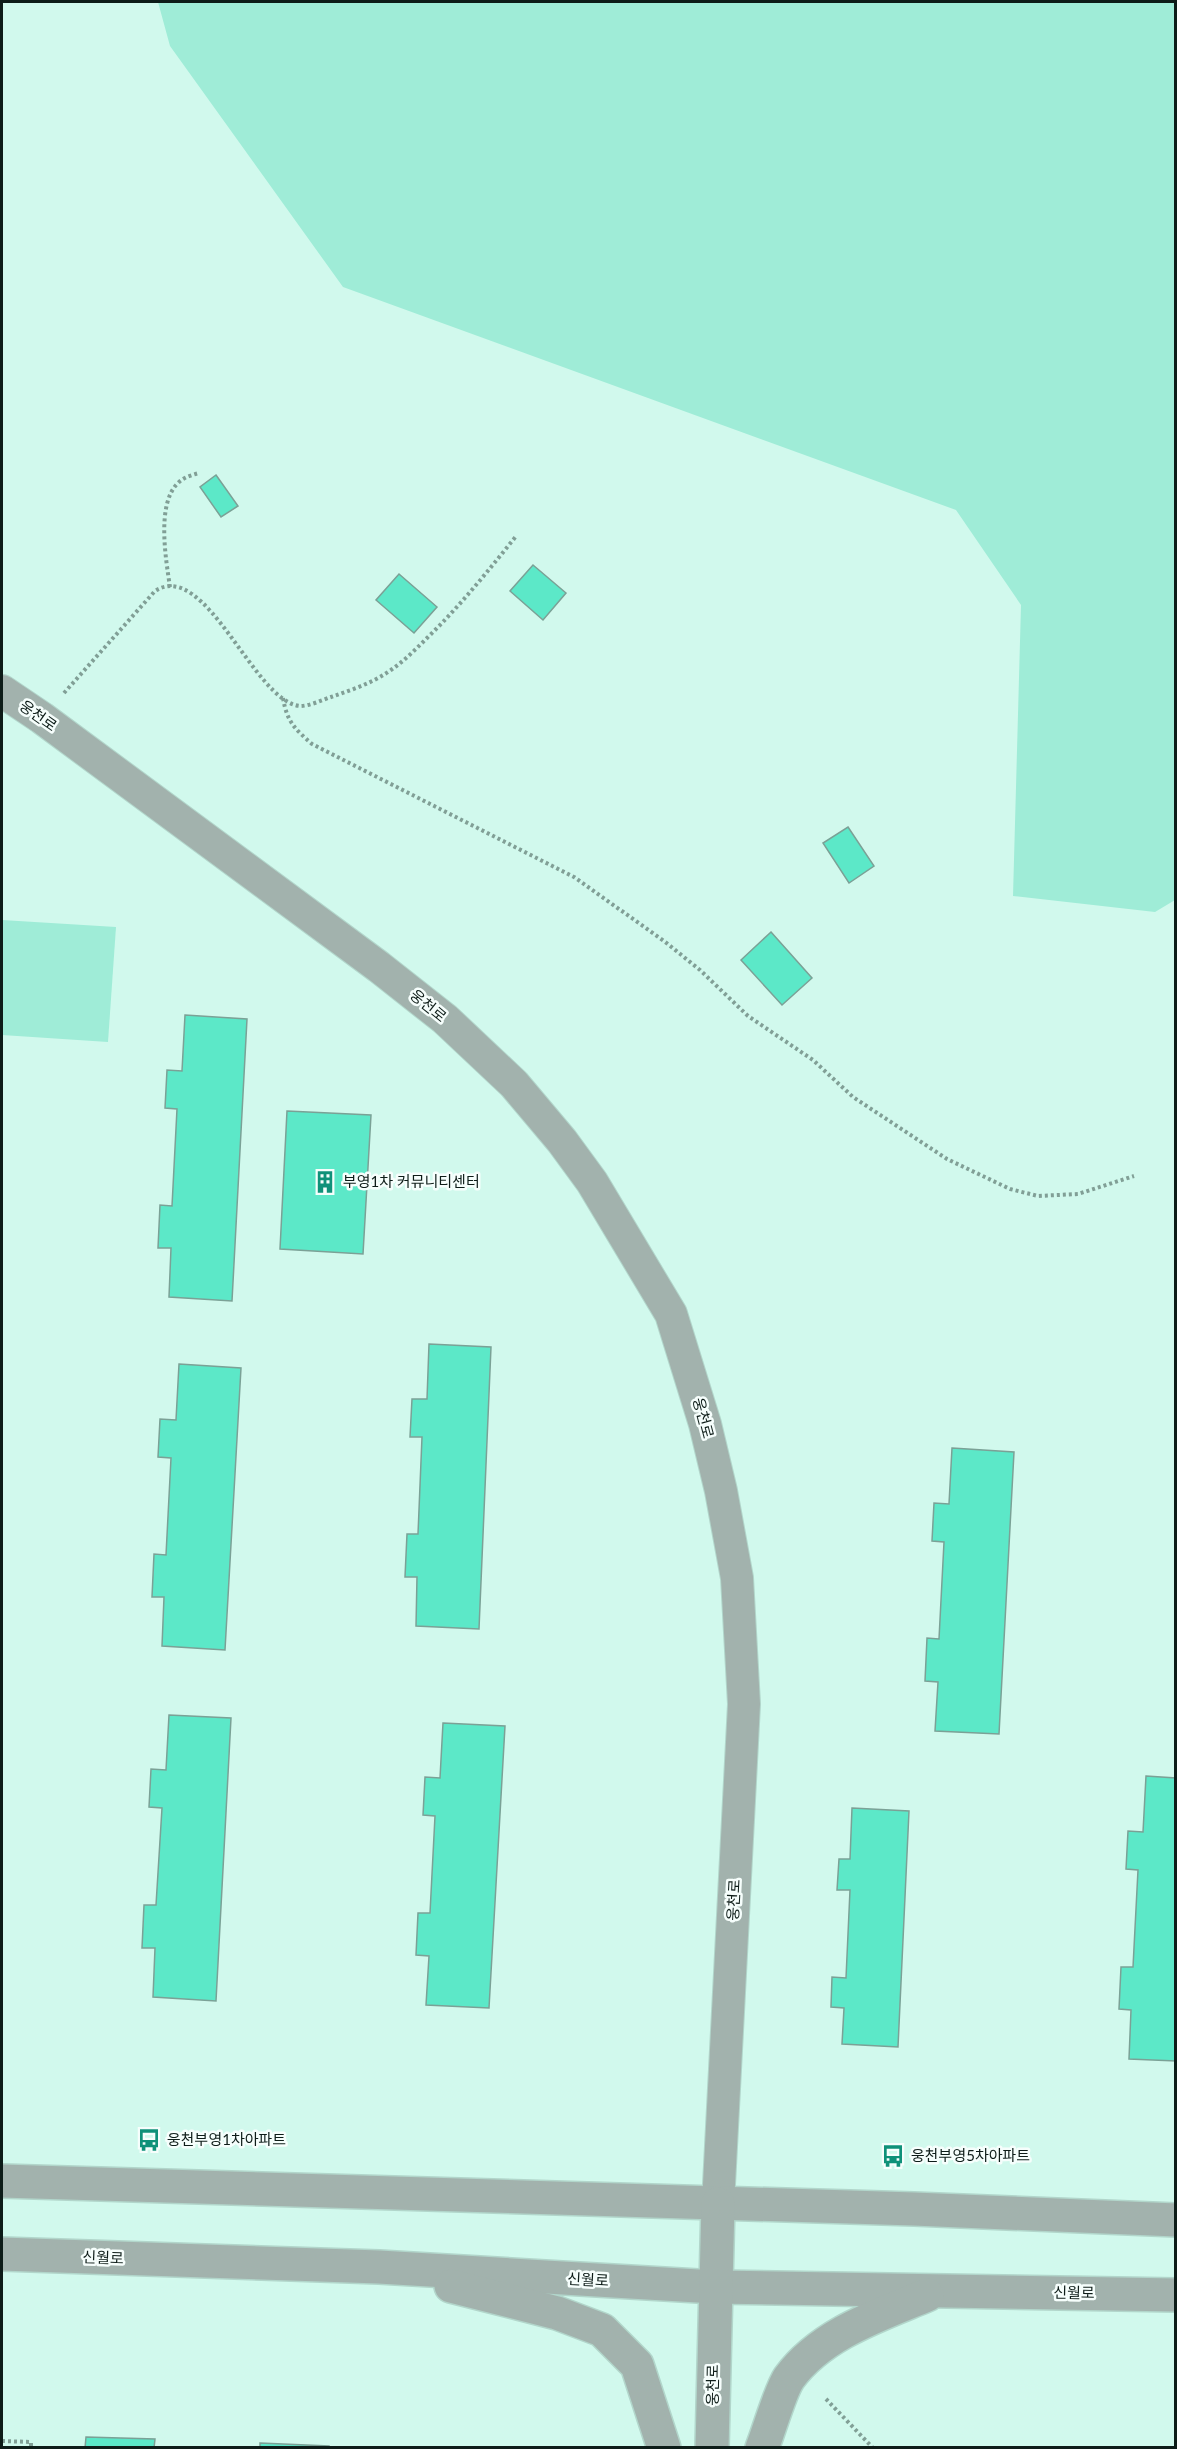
<svg xmlns="http://www.w3.org/2000/svg" width="1177" height="2449" font-family="Lato,'Noto Sans KR',sans-serif">
	<style>
		.green { fill: #9fecd7 }
		.building { fill: #5ce8c8; stroke: #7ba196; stroke-width: 1.5 }
		.lines { fill: none; stroke-linecap: round; stroke-linejoin: round }
		.minor-casing { stroke: #b2d6cb; stroke-width: 34 }
		.tertiary-casing { stroke: #b2d6cb; stroke-width: 36 }
		.path { stroke: #819f96; stroke-width: 4; stroke-dasharray: 3 3; stroke-linecap: butt }
		.minor { stroke: #a2b2ad; stroke-width: 32 }
		.tertiary { stroke: #a2b2ad; stroke-width: 33 }
		.labels { text-anchor: middle; stroke-width: 5; stroke-linejoin: round; paint-order: stroke }
		.street-label { font-size: 15px; fill: #0d1c18; stroke: #f6fefc }
		.poi-label { font-size: 15px; fill: #0d1c18; stroke: #f6fefc; text-anchor: start }
	</style>
	<rect width="100%" height="100%" fill="#d1f9ed"/>
	<!-- green -->
	<g class="green">
		<path d="M158,2h1017v898l-20,12 -142,-16 8,-291 -65,-95 -613,-223 -173,-241z"/>
		<path d="M2,920l114,7 -8,115 -106,-7z"/>
	</g>
	<!-- building -->
	<g class="building">
		<path d="M216,475l22,31 -17,11 -21,-30z"/>
		<path d="M533,565l33,28 -23,27 -33,-29z"/>
		<path d="M399,574l38,33 -23,26 -38,-33z"/>
		<path d="M848,827l26,39 -25,17 -26,-40z"/>
		<path d="M771,932l41,46 -30,27 -41,-45z"/>
		<path d="M185,1015l62,4 -15,282 -63,-4 2,-49h-13l2,-43 12,1 5,-97 -12,-1 2,-38 15,1z"/>
		<path d="M287,1111l84,4 -8,139 -83,-5z"/>
		<path d="M429,1344l62,3 -12,282 -63,-3 1,-49h-12l2,-43h11l4,-97h-12l2,-38h15z"/>
		<path d="M179,1364l62,4 -16,282 -63,-4 2,-49h-12l2,-43 12,1 5,-97 -13,-1 2,-38 16,1z"/>
		<path d="M952,1448l62,4 -15,282 -64,-3 3,-49 -13,-1 2,-43 12,1 5,-97 -12,-1 2,-38 15,1z"/>
		<path d="M169,1715l62,3 -15,283 -63,-4 2,-49h-13l2,-43h12l6,-97 -13,-1 2,-38 15,1z"/>
		<path d="M443,1723l62,3 -16,282 -63,-3 3,-49 -13,-1 2,-42h12l5,-97 -12,-1 2,-38 15,1z"/>
		<path d="M1146,1776l30,2v283l-47,-2 2,-49 -12,-1 2,-42h12l5,-97 -12,-1 2,-38 15,1z"/>
		<path d="M852,1808l57,3 -11,236 -56,-3 2,-36 -13,-1 1,-30 14,1 4,-88h-13l2,-31h11z"/>
		<path d="M86,2437l69,2 -1,9h-69z"/>
		<path d="M260,2443l69,3v2h-69z"/>
	</g>
	<g class="lines">
		<!-- minor casing -->
		<g class="minor-casing">
			<path id="minor" d="M2,691l40,27 337,249 66,52 69,65 48,57 30,41 79,132 34,110 16,67 16,87 7,126 -26,500"/>
		</g>
		<!-- tertiary casing -->
		<g class="tertiary-casing">
			<g id="tertiary">
				<path d="M2,2181l912,28 262,11"/>
				<path d="M2,2254l377,13 336,20 461,8"/>
				<path d="M451,2286l106,27 45,17 35,35 27,83"/>
				<path d="M712,2448l6,-244"/>
				<path d="M762,2448c7,-17 18,-57 27,-70 32,-44 90,-63 138,-83"/>
			</g>
		</g>
		<!-- path -->
		<g class="path">
			<path d="M170,587c-4,-27 -14,-83 8,-104 6,-6 14,-8 21,-10"/>
			<path d="M64,693l91,-102c51,-33 99,111 145,115 10,0 22,-6 31,-9 18,-6 38,-13 54,-23 16,-10 29,-23 42,-36 33,-32 61,-67 90,-103"/>
			<path d="M283,698c4,24 12,31 29,46l262,133 90,64 36,29 48,46 65,44 40,37 94,62 63,30 28,7 40,-2 56,-18"/>
			<path d="M826,2399l47,49"/>
			<path d="M2,2441l29,1v6"/>
		</g>
		<!-- minor -->
		<use href="#minor" class="minor"/>
		<!-- tertiary -->
		<use href="#tertiary" class="tertiary"/>
	</g>
	<!-- icons -->
	<defs>
		<g id="building-bare" transform="scale(1.8)"><path d="M-4-6H4V6H1V3H-1V6H-4ZM-2.5-4.3h1.7v1.8h-1.7ZM.8-4.3h1.7v1.8H.8ZM-2.5-1h1.7V.8h-1.7ZM.8-1h1.7V.8H.8Z" fill="#0f9179" stroke="#f6fefc" stroke-width="2.5" paint-order="stroke"/></g>
		<g id="bus-bare" transform="scale(1.8)"><path d="M-5-6H5V4H4V6H2V4H-2V6H-4V4H-5ZM-3.5-4V0h7V-4ZM-3.5 1.2v1.5H-2V1.2ZM2 1.2v1.5H3.5V1.2Z" fill="#0f9179" stroke="#f6fefc" stroke-width="2.5" paint-order="stroke"/></g>
	</defs>
	<g fill-rule="evenodd">
		<use href="#building-bare" x="325" y="1182"/>
		<use href="#bus-bare" x="149" y="2140"/>
		<use href="#bus-bare" x="893" y="2156"/>
	</g>
	<g class="labels">
		<!-- street labels -->
		<g class="street-label">
			<text transform="translate(38 716) rotate(35)" y="5">웅천로</text>
			<text transform="translate(428 1006) rotate(39)" y="5">웅천로</text>
			<text transform="translate(703 1418) rotate(75)" y="5">웅천로</text>
			<text transform="translate(734 1900) rotate(-87)" y="5">웅천로</text>
			<text transform="translate(103 2258) rotate(2)" y="5">신월로</text>
			<text transform="translate(588 2280) rotate(3)" y="5">신월로</text>
			<text transform="translate(1074 2293) rotate(1)" y="5">신월로</text>
			<text transform="translate(713 2385) rotate(-89)" y="5">웅천로</text>
		</g>
		<!-- poi labels -->
		<g class="poi-label">
			<text x="343" y="1187">부영1차 커뮤니티센터</text>
			<text x="167" y="2145">웅천부영1차아파트</text>
			<text x="911" y="2161">웅천부영5차아파트</text>
		</g>
	</g>
	<!-- border -->
	<rect width="1177" height="2449" fill="none" stroke="#0d1c18" stroke-width="6"/>
</svg>
